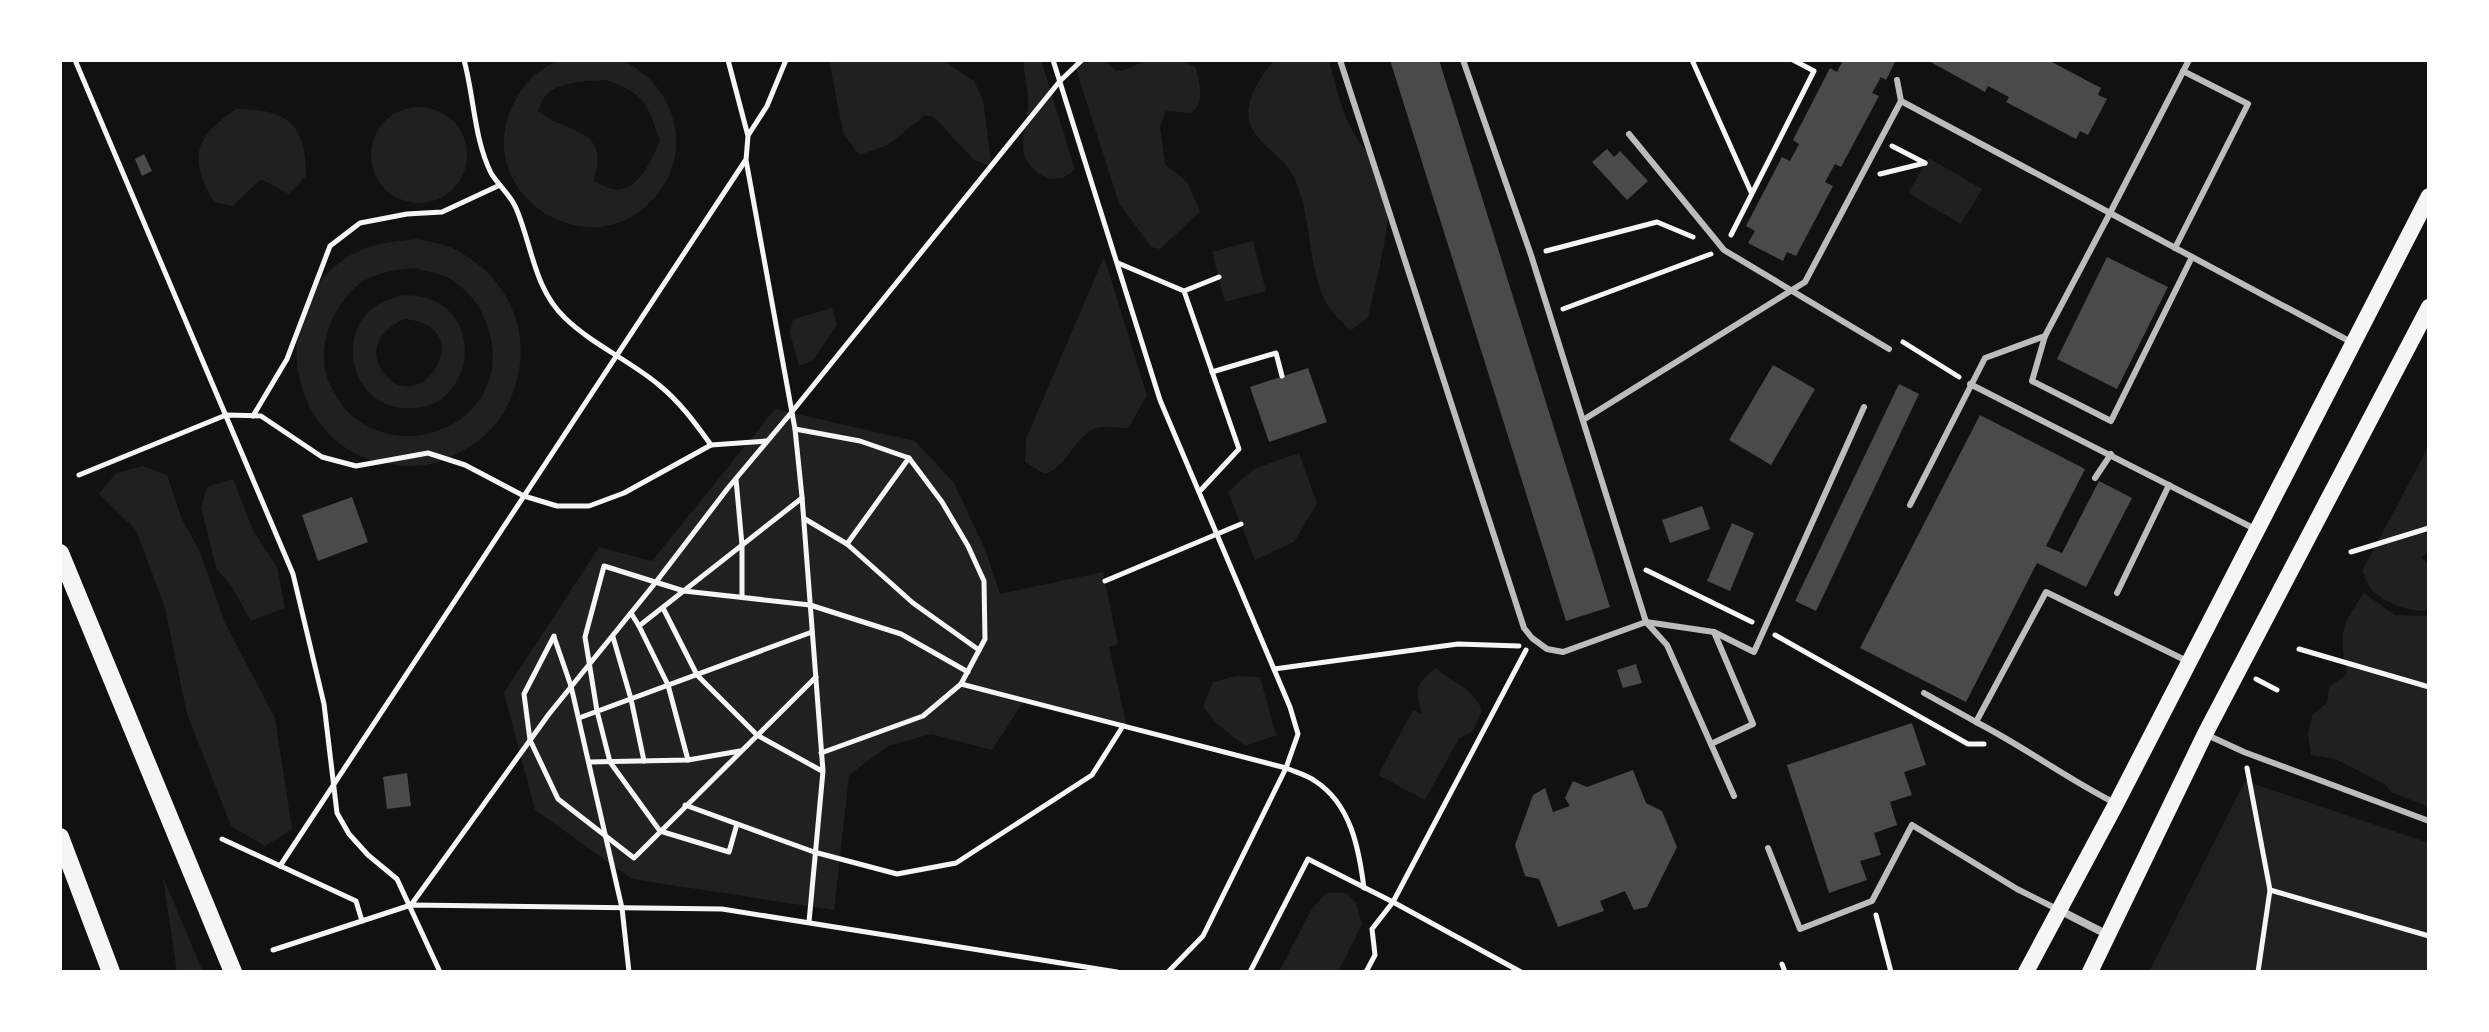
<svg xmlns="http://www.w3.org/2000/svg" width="2489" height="1032" font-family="'PT Sans Narrow',sans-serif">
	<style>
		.green { fill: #202020; fill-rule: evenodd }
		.building { fill: #4a4a4a }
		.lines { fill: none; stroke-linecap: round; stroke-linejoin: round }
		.path { stroke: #f5f5f5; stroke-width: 5 }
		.service { stroke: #bcbcbc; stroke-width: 6 }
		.minor { stroke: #bcbcbc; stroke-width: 8 }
		.secondary { stroke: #f5f5f5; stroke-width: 16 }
		.primary { stroke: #f5f5f5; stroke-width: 18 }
	</style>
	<rect width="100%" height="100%" fill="#111"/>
	<!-- green -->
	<g class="green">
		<path d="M560,60c19,0 42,-4 61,0 5,1 11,6 16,9 38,25 52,78 26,117 -63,97 -206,5 -144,-92 9,-15 24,-28 41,-34zM606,80c39,14 41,23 54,61 -8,18 -23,54 -48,48 -6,-2 -13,-6 -19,-8 20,-55 -29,-47 -55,-70 8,-31 41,-29 68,-31z"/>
		<path d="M829,60h114l31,21 9,19 8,62 -2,4 -16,-7 -39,-42 -9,-2 -37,30 -29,10 -16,-23z"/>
		<path d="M1024,60h17l34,110 -12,8 -15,1c-39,-22 -21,-39 -20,-75 1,-15 -5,-29 -4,-44z"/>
		<path d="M1073,60h31l12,11c15,-1 17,-6 30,-10 16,-5 37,-2 50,7 3,16 10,34 -5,45l-25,-2 -6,16 5,37 23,19 12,29 -40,37 -9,-2 -32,-44z"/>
		<path d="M1275,60l54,1c6,21 11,45 21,65 11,22 30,39 37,64 7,29 -13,97 -19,128l-18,13c-7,-9 -18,-18 -24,-28 -20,-40 -13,-92 -35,-131 -10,-17 -38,-31 -42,-52 -4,-21 13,-46 26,-60z"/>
		<circle cx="419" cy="155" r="48"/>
		<path d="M237,109c51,0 69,15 69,67l-17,18 -28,-15 -29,27 -18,-4c-26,-43 -20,-66 23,-93z"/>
		<path d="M1929,158l53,31 -21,35 -53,-31z"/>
		<path d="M417,239c13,3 29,5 41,12 55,30 78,90 52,149 -12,28 -33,44 -59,57 -20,10 -45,11 -66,6 -7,-2 -16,-3 -23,-6 -77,-35 -89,-147 -20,-196 22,-17 48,-19 75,-22zM415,268c9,3 20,4 29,8 19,9 37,28 43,49 5,15 8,31 4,48 -14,62 -95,83 -141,41 -6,-5 -10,-13 -14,-19 -25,-34 -8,-85 21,-109 17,-14 37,-16 58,-18z"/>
		<path d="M1253,241l13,50 -41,11 -13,-50z"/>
		<path d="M1104,257l43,139 -19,32c-11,0 -23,-3 -32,0 -22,8 -28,39 -51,46l-20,-12 1,-23z"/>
		<path d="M402,295c7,1 17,0 24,3 63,19 45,117 -22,110 -17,-1 -32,-9 -41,-23 -17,-26 -13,-64 16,-81 6,-4 16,-6 23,-9zM405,319c78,8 13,103 -22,53 -16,-23 -1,-44 22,-53z"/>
		<path d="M832,308l5,17 -25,36 -13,5 -9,-33 3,-14z"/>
		<path d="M775,409l140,32 39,42 31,66 15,45 103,-22 15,72 -9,3 18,80 -103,-26 -32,49 -61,-16 -43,12 -39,29 -15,135 -202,-31 -97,-69 -31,-117 95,-146 53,14z"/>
		<path d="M2429,446v106l-7,5 7,9v44c-17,4 -45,-8 -57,-20 -4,-5 -7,-13 -10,-19z"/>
		<path d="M1299,453l18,50 -23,39 -39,18 -27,-68 26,-23z"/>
		<path d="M143,466l24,9 14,42 19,35 25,71 50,95 17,111 -27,17 -34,-20 -44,-112 -22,-106 -29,-78 -37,-36 17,-21z"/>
		<path d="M233,479l20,51 24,37 8,41 -34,13 -19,-34 -16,-19 -15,-61 6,-20z"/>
		<path d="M2364,593l31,22 34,1v191l-38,-15 -5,-7 -51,-26 -24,-4 -3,-22 5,-19 14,-11 2,-16 18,-13c-8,-42 -7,-46 17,-81z"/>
		<path d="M1436,668c17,16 38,19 46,43l-10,21 -13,6 -34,62 -47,-25 35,-65 9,4c-7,-27 -7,-29 14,-46z"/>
		<path d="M1236,676l24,1 16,58 -31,11 -29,-23 -13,-16 10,-25z"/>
		<path d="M2245,781l184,62v129h-280z"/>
		<path d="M163,877l40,95h-26z"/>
		<path d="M1326,893h20l10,10 6,21 -24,48h-59l32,-62z"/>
	</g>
	<!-- building -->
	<g class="building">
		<path d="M1390,60h49l171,547 -44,14z"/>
		<path d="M1843,60h53l-10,20 -5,-3 -9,16 7,3 -38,71 -6,-3 -10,18 8,4 -37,70 -9,-4 -4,9 -35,-18 7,-12 -9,-5 36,-69 8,4 9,-17 -6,-4 37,-72 7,4z"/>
		<path d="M1927,60h121l53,28 -3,7 9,4 -19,36 -8,-4 -4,8 -70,-37 3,-5 -21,-11 -3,6z"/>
		<path d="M1607,149l7,8 6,-6 28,30 -21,19 -35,-38z"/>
		<path d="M144,154l8,17 -10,5 -7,-17z"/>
		<path d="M2107,257l61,30 -51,102 -60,-30z"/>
		<path d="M1773,365l42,24 -44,76 -42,-25z"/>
		<path d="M1308,368l19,54 -58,20 -19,-55z"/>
		<path d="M1899,384l20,10 -103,217 -21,-10z"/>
		<path d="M1980,415l105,54 -39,77 16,7 37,-72 33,17 -46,89 -49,-24 -71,139 -106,-54z"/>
		<path d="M352,497l16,45 -50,19 -16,-46z"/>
		<path d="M1702,506l8,23 -40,14 -8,-23z"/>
		<path d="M1732,523l22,10 -24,58 -23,-10z"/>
		<path d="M1636,664l6,19 -19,5 -6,-18z"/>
		<path d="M1912,723l14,42 -22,7 8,23 -22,7 7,23 -23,8 7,22 -21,6 7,19 -38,13 -42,-128z"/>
		<path d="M1633,770l13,33 16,8 15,36 -30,60 -13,3 -9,-19 -25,10 4,10 -46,16 -19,-48 -14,-3 -10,-31 18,-50 12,-7 8,24 17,-6 -5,-8 8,-17 14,6z"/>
		<path d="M407,773l4,33 -24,3 -4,-32z"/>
	</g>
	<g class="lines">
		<!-- path -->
		<g class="path">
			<path d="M75,60l218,514 31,130 13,109 12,21 19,21 29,24 43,93"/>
			<path d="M464,60c10,36 10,79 27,113 7,12 19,21 25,35 16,37 18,81 49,110 28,27 64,42 94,67 21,17 36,38 52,60"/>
			<path d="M728,60l20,76 -2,24 49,269 7,68 21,274 -14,151"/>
			<path d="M1053,60l107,340 130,307 8,27 -12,34 -83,168 -35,36"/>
			<path d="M1692,60l59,132"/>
			<path d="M749,134l18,-28 19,-46"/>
			<path d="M1892,146l33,17"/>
			<path d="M1880,174l45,-11"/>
			<path d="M1731,235l83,-164 -21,-11"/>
			<path d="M1546,251l111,-29 36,15"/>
			<path d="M1118,263l66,28 55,158 -40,43"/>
			<path d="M1184,291l35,-14"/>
			<path d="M1563,309l148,-55"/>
			<path d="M1903,342l56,35"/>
			<path d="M1212,372l64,-19 6,23"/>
			<path d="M253,416l34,-57 43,-113 30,-23 47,-9 35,-2 58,-27"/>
			<path d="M795,429l65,12 49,17 33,44 26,44 16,35 1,58 -24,45 -38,32 -102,37"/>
			<path d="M79,475l147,-60 35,1 61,41 34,9 72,-13 37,12 59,31 33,10h32l35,-13 87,-48 55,-4"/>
			<path d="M736,479l6,66v52"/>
			<path d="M805,519l42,25 66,59 66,47"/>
			<path d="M847,544l62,-86"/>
			<path d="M2351,552l78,-24"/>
			<path d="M1646,570l106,52"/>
			<path d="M1105,581l136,-57"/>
			<path d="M663,608l34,67 60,60 65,36"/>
			<path d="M631,613l8,13"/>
			<path d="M1775,635l193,109h16"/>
			<path d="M554,636l-30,58 6,46 28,59 76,59 182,-181"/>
			<path d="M554,637l17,49 51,222 7,64"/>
			<path d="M613,637l18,62 13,62"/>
			<path d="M2299,649l130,38"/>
			<path d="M1274,669l184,-25 61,2"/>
			<path d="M2256,679l21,11"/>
			<path d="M961,684l325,84c9,4 21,7 29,13 36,23 44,68 49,107"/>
			<path d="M579,718l233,-86"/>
			<path d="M688,760l-20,-75 -29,-59 163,-128"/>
			<path d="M589,762l99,-2 52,-9"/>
			<path d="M2247,768l23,122 -12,82"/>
			<path d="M685,805l129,47 83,22 59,-11 136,-88 31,-49"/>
			<path d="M737,824l-8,28 -69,-21 -50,-69 -13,-51 -12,-74 19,-71 80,25 126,14 91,29 67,38"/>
			<path d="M222,839l134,62 6,20"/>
			<path d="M280,866l465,-705"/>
			<path d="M2270,890l159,46"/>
			<path d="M411,905l138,-191 107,-132 72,-94 63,-75 269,-332 22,-21"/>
			<path d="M1876,915l15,57"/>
			<path d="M273,950l138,-45 311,4 395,63"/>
			<path d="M1782,964l3,8"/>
			<path d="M1250,972l58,-113 85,43 -21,27 3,26 -9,17"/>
			<path d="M1521,972l-128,-70 133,-252"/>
		</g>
		<!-- service -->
		<g class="service">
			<path d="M1340,60l184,568 8,10 15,11 16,3 83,-30 68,10 40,20 110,-245"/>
			<path d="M1463,60l68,195 115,367 21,23 67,151"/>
			<path d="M2189,60l-79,153 241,129"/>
			<path d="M1897,80l4,21"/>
			<path d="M1629,134l95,116 165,99"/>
			<path d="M2175,248l73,-144 -65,-33"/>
			<path d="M1970,384l285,145"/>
			<path d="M1583,420l222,-138 96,-181 209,112 -65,123 -13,45 79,40 81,-164"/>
			<path d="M2095,478l16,-24"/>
			<path d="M1910,505l75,-147 60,-22"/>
			<path d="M2117,593l52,-108"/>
			<path d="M1924,693l52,29"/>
			<path d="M2205,734l39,18 185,69"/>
			<path d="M1711,744l42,-20 -39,-92"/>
			<path d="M2113,802c-47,-24 -90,-56 -137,-80l70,-130 141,69"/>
			<path d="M1768,848l32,81 72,-28 40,-76 105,64 42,21"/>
		</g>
		<!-- minor -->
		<path class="minor" d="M2059,910l49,25"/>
		<!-- secondary -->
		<g class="secondary">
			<path d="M2026,972l90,-168 313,-608"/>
			<path d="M2090,972l115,-238 224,-427"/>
		</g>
		<!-- primary -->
		<g class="primary">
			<path d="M60,553l173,419"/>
			<path d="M60,837l51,135"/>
		</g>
	</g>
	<!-- border -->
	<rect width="2489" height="1032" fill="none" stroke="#ffffff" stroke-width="124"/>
</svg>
